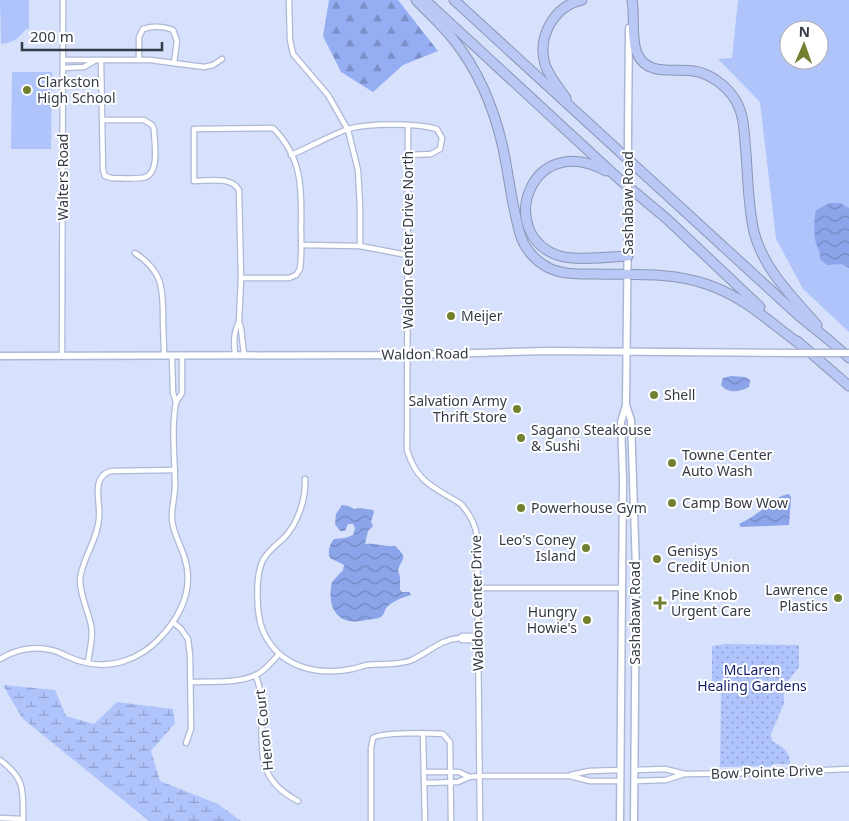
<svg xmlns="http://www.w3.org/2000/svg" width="849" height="821" font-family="'Noto Sans',sans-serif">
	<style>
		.grass { fill: #b0c4fc; fill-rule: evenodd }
		.forest { fill: url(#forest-firs) }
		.wetland { fill: url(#wetland-marsh) }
		.park { fill: url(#park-dots) }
		.water { fill: url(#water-waves) }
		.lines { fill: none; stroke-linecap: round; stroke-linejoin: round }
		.street-casing { stroke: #adb8d8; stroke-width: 7 }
		.secondary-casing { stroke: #adb8d8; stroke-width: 9 }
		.highway-casing { stroke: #8b96b7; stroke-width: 11 }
		.street { stroke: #fff; stroke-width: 4.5 }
		.secondary { stroke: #fff; stroke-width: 6 }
		.highway { stroke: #b9c8f4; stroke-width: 9 }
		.secondary-bridge-casing { stroke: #adb8d8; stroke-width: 9; stroke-linecap: butt }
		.secondary-bridge { stroke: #fff; stroke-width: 6 }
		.poi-dot { fill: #718130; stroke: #fff; stroke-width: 2 }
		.labels { text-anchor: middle; stroke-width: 4; stroke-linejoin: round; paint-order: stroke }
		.poi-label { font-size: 14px; fill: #353a47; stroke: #fff; text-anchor: start }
		.street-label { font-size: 14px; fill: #353a47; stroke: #fff }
		.park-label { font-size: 14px; fill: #141e6d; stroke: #fff }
	</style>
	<defs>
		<pattern id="forest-firs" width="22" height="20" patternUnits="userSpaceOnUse" patternTransform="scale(1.25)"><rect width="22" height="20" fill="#95adf3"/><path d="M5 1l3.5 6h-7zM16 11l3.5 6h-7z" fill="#7a8ec7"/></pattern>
		<pattern id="wetland-marsh" width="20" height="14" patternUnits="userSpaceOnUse" patternTransform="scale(1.25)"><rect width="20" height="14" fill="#b0c4fc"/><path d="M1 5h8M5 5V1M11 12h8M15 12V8" fill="none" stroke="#90a0ce"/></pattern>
		<pattern id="park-dots" width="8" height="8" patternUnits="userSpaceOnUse" patternTransform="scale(1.25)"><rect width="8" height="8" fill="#b0c4fc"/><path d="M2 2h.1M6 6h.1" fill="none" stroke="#90a0ce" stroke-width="1.8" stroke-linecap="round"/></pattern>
		<pattern id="water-waves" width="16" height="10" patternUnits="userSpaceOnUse" patternTransform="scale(1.25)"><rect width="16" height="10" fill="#8ca4ea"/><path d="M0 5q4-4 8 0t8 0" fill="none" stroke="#7387bf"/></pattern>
	</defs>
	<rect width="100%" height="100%" fill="#d7e1fc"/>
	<!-- grass -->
	<g class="grass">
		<path d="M0,0h29v29h-3c-7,9 -13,14 -25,15z"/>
		<path d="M738,0h111v332l-46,-43 -27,-50 -16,-137 -42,-43 14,-1zM789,30h30v30h-30z"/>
		<path d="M12,72h40l-1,77h-40z"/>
	</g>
	<!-- forest -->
	<path class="forest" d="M329,0h69l40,51 -35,14 -30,27 -32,-20 -18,-36z"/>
	<!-- wetland -->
	<path class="wetland" d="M3,685l52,5 11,26 28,8 23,-22 56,7 2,14 -24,28 9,30 58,23 23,17h-92l-127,-103z"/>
	<!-- park -->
	<path class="park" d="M726,644l73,1v22l-15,19v18l-13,30 1,7c10,5 18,10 18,23h-15l-6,3 -9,-1 -40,1 1,-77h-9v-44z"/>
	<!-- water -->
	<g class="water">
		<path d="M830,203h10l9,5v60l-7,-4 -15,1 -7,-6c1,-8 -4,-13 -5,-20 -1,-10 -1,-20 1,-29z"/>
		<path d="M731,376l14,1 5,3 -1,7c-9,5 -21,7 -28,-2l2,-7z"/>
		<path d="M789,494l2,3 -2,28 -48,2 -2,-3 13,-7 29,-21z"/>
		<path d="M342,505l6,1 6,3 6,-1 13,2 1,2 -3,10 2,4 -5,5 -3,13c12,-1 19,3 30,2 14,13 7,11 3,24l2,7v13l2,2h7l2,3c-10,3 -16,5 -24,12 -3,3 -2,7 -6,10 -4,2 -10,2 -15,3 -28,7 -40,-12 -34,-38l11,-12 1,-5 -14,-7c-3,-7 0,-14 4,-19l11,-1 8,-3 2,-7 -2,-4h-5l-3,7h-5l-5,-7 1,-10z"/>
	</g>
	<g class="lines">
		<!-- street casing -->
		<g class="street-casing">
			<g id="street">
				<path d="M289,0l1,40 3,14 35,41 20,35 10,40 2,37v39"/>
				<path d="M139,59v-22l4,-8c9,-3 21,-3 30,1l4,11 -3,22"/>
				<path d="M96,60h54l54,7 9,-2 9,-6"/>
				<path d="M101,60l2,110 2,6 6,2c10,0 26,2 35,-1 14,-6 8,-36 8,-48l-2,-4 -8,-5h-42"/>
				<path d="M63,68l21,-1 12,-7h-33"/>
				<path d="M408,125l-1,325c10,33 27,37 54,54 9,10 14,20 16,32l3,285"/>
				<path d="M291,155c19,-8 38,-19 57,-26 21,-6 68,-6 89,0l5,9 -2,11 -9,5 -23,1"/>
				<path d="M301,245l59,1 47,9"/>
				<path d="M135,253c27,18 28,33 28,64 0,13 1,26 1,39"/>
				<path d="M239,322l2,-44 -2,-88c-8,-14 -30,-9 -45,-9v-52l79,-1c29,29 29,60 28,98 0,14 1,29 -1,43l-4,6 -7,3h-48"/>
				<path d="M62,355l1,-355"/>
				<path d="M235,355c-1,-11 -2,-22 4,-33l2,6 3,27"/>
				<path d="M172,356l1,37 3,9 6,-9v-37"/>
				<path d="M305,479c1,20 -7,44 -21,59 -8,7 -16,13 -21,22 -8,15 -7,55 0,71 16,36 53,45 89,38 5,-1 10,-3 15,-4 15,-2 31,1 45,-5 17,-8 29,-21 48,-22"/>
				<path d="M478,588h143"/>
				<path d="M174,623l7,6 7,10 2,16 1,74 -5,14"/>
				<path d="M478,640h-16l-2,-2 2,-2h16"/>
				<path d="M0,659c18,-11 39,-14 58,-7 9,4 16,8 25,10 28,8 57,-3 76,-23 22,-23 36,-51 25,-83 -4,-12 -11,-24 -12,-36 -1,-11 3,-23 3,-34 0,-28 -4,-56 1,-84"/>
				<path d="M88,663c1,-12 6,-26 3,-38 -3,-15 -11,-29 -11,-45 1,-20 18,-40 19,-62 2,-16 -9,-41 12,-47l64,-1"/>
				<path d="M255,675c5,9 6,19 6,30 3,43 -8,73 37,96"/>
				<path d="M191,682c21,-1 48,2 67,-8 8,-5 15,-13 21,-20"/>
				<path d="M423,734l2,87"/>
				<path d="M0,760c26,19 23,31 23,61"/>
				<path d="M635,770l30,-1 20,5 74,-1 90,-4"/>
				<path d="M424,772h35l10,5"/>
				<path d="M571,775l18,-4 31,-1"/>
				<path d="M635,781l31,-1 18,-6"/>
				<path d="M424,783l34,-1 11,-5 10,-1h91l20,5h30"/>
				<path d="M0,818l23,1"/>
				<path d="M371,821v-73l2,-10c8,-6 58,-5 70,-4l7,8 1,79"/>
			</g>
		</g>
		<!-- secondary casing -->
		<g class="secondary-casing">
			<g id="secondary">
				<path d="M628,132l1,-104"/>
				<path d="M0,356l408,-1 139,-4 243,2"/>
				<path d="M626,405l5,15 5,149 -2,252"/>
				<path d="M620,821l3,-342 -2,-57 5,-17 2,-195"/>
			</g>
		</g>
		<!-- highway casing -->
		<g class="highway-casing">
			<g id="highway">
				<path d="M416,0c12,13 26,25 37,39 26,32 41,69 50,109 6,29 9,58 17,86 4,14 15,27 29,34 15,7 31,6 48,6 36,1 74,-2 109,10 39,13 63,38 95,61"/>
				<path d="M425,0l194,179 48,40 93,88"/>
				<path d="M454,0l344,315 32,26 19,17"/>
				<path d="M632,0c3,16 -1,39 5,53 10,24 37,15 57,18 17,3 33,15 42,30 9,16 8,34 10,52 2,26 2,53 8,79 10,38 38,64 63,93"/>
				<path d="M566,98c-7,-10 -18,-23 -21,-34 -8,-27 9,-58 37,-64"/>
				<path d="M606,171c-77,-42 -111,65 -46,85 17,5 50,1 68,0"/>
				<path d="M797,341l52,45"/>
			</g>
		</g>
		<!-- street -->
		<use href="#street" class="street"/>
		<!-- secondary -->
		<use href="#secondary" class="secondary"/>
		<!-- highway -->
		<use href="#highway" class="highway"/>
		<!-- secondary-bridge casing -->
		<g class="secondary-bridge-casing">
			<g id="secondary-bridge">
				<path d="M628,210v-78"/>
				<path d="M790,353h59"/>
			</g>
		</g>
		<!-- secondary-bridge -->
		<use href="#secondary-bridge" class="secondary-bridge"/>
	</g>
	<!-- markers -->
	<g class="poi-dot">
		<circle cx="27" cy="90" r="5"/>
		<circle cx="451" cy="316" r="5"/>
		<circle cx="654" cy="395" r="5"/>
		<circle cx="517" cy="409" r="5"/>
		<circle cx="521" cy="438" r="5"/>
		<circle cx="672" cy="463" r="5"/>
		<circle cx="672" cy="503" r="5"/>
		<circle cx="521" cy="508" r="5"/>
		<circle cx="586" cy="548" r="5"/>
		<circle cx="657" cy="559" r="5"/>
		<circle cx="838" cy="598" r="5"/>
		<path d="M657.5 595.5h5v5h5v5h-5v5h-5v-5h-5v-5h5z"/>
		<circle cx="587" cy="620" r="5"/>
	</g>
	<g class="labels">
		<!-- poi labels -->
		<g class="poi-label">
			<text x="37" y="87">Clarkston<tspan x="37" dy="16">High School</tspan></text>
			<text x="461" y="321">Meijer</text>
			<text x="664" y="400">Shell</text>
			<text x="507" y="406" text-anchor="end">Salvation Army<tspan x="507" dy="16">Thrift Store</tspan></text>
			<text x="531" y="435">Sagano Steakouse<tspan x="531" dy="16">&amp; Sushi</tspan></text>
			<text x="682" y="460">Towne Center<tspan x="682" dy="16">Auto Wash</tspan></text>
			<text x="682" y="508">Camp Bow Wow</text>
			<text x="531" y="513">Powerhouse Gym</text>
			<text x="576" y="545" text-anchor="end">Leo's Coney<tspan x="576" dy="16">Island</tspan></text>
			<text x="667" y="556">Genisys<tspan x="667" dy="16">Credit Union</tspan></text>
			<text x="828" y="595" text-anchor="end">Lawrence<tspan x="828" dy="16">Plastics</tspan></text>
			<text x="671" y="600">Pine Knob<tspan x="671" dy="16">Urgent Care</tspan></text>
			<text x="577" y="617" text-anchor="end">Hungry<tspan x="577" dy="16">Howie's</tspan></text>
		</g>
		<!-- street labels -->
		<g class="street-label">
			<text transform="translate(63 177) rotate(-90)" y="5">Walters Road</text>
			<text transform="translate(628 203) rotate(-90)" y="5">Sashabaw Road</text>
			<text transform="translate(408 240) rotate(-90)" y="5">Waldon Center Drive North</text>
			<text transform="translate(425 354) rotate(-1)" y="5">Waldon Road</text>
			<text transform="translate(477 603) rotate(-91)" y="5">Waldon Center Drive</text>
			<text transform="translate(635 613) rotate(-90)" y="5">Sashabaw Road</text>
			<text transform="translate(264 730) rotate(-96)" y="5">Heron Court</text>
			<text transform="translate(767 772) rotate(-2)" y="5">Bow Pointe Drive</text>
		</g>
		<!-- park labels -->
		<g class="park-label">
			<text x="752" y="675">McLaren<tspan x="752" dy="16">Healing Gardens</tspan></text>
		</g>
	</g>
	<!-- north arrow -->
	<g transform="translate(804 45) rotate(2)"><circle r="24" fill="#ffffff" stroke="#aeb0b5"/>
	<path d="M0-4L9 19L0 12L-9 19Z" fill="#718130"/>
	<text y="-8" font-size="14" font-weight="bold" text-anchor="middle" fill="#353a47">N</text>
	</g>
	<!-- scale -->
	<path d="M22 42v8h140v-8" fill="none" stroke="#353a47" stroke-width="2.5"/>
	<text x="30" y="42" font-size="15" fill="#353a47" stroke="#ffffff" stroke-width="4" paint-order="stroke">200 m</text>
</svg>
